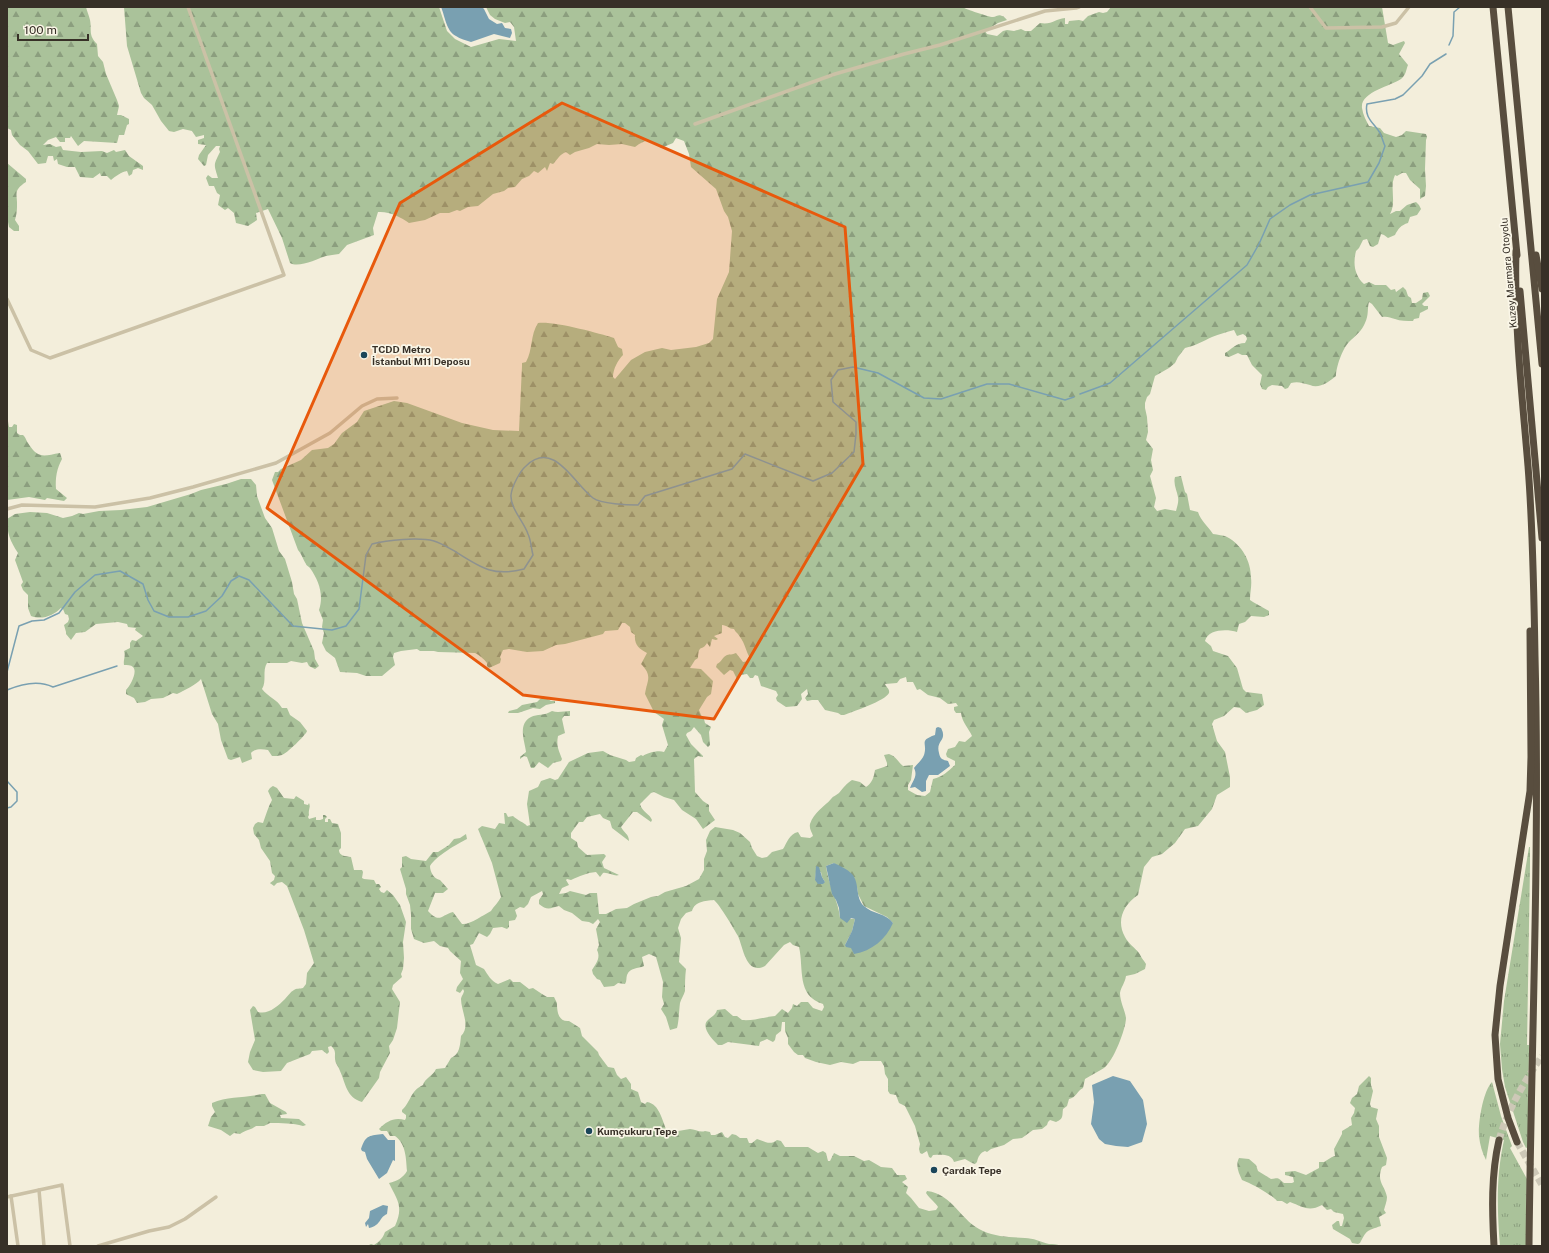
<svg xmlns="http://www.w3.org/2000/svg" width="1549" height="1253" font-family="'Public Sans',sans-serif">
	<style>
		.grass { fill: url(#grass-tufts) }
		.forest { fill: url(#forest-firs); fill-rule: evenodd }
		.water { fill: #79a0b1 }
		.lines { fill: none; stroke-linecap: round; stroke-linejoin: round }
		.stream { stroke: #79a0b1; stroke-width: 1.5 }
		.highway-tunnel { stroke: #cdc8b7; stroke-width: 7; stroke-dasharray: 7 3.5; stroke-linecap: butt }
		.street { stroke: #cbc1a6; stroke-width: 3.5 }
		.highway { stroke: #584d3e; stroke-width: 7 }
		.marked { fill: #e8590c; fill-opacity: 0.2; stroke: #e8590c; stroke-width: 3; stroke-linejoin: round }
		.poi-dot { fill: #1b465a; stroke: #faf6e7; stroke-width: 1.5 }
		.labels { text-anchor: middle; stroke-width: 3.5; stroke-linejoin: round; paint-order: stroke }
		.street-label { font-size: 10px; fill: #373027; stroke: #faf6e7 }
		.poi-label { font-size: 10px; font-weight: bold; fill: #373027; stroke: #faf6e7; text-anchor: start }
	</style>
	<defs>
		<pattern id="grass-tufts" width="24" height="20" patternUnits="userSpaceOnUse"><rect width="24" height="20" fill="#aac29a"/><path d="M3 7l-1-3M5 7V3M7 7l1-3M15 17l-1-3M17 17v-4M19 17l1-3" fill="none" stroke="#8b9e7e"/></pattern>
		<pattern id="forest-firs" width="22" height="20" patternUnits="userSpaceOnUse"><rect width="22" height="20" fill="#aac29a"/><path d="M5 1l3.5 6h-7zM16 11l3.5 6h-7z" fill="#8b9e7e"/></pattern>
	</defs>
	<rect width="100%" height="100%" fill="#f3eedb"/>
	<!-- grass -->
	<g class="grass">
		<path d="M1529,847h1v19l-3,179h2l-1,102 -2,1 -3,-6 -18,-55 -3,-18 -2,-25 4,-43z"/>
		<path d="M1492,1082l9,34 11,30 -2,2 17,31 -1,67h-26c-3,-36 -4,-70 4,-106l-14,-4 -4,24c-4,-8 -6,-15 -7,-24 -1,-13 4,-45 13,-54z"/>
	</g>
	<!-- forest -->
	<g class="forest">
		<path d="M7,7h79c1,4 3,9 4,13 2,10 -2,15 7,24l1,12 5,6 3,12 11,26 2,6 -2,9h4l8,4v5l-2,1 -3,10h-5l-2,8 -33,-2 -6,5 -7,-10 -1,2h-5v4h-5l-4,-5 -8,3 -5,5 7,-1 6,3 5,-1 2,4 18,2 21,-1 5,2 7,-3 2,2 9,-2 4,6 14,10v4l-5,-2 -5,2 -1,4 -3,2 -2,-5c-6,1 -11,5 -16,9l-4,-4h-6l-1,-3 -7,5 -13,-1 -5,-10h-8l-9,-3 -1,-5 -3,2 -1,-5h-5l-2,7 -8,1 -10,-13 -8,-6 -8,-10 -1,-5 -4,-2z"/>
		<path d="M124,7h315l8,24 8,8 16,8 28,-8 17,2 -2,-14 -4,-5 -5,1 -10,-4 -5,-4 -4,-8h476c4,2 26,10 31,10 3,0 6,-3 9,-1 2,0 4,3 5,4l-9,3 -13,8 2,3 10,2 6,-5 4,-1 7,1 7,-2 4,2h6l9,-8c12,2 15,-4 25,-5v6h3l1,-3 10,-1 4,1 5,-5 11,-4 4,1 4,-1 4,-5h271l6,36 5,2 11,-4 1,2 -6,11 9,11c-2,5 -2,10 -7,14 -10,7 -41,13 -39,29 1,7 4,12 7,18l11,2 4,5 12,4 6,-2 4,-4 20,3 1,3 -1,3 -1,29 1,17 -1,10 -5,3v-10l-10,-9 -4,-7h-4l-5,3 -2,-1c-6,13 2,26 -5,39l6,-3h4l7,-6 9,-3 3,3 2,4 -4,6 -7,2 -2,6c-7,2 -10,6 -13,12l-7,3 -4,-3 -3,-1 -3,10 -5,3 -3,-1 -3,-7 -4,1 -4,8 -3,3c-3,12 -2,24 8,33l5,-2 6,3h11l5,5 4,-1 1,3 7,-5 3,3 2,6 3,2 1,5h4l6,-4 1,-6 5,-1 2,4 -8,8 2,2h4v3l-8,4 -1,5 -5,1 -1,2c-6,0 -13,0 -18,-2 -5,-1 -7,-3 -13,-2l-10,-13 -3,-2c-2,7 0,13 -4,21 -3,8 -10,13 -16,19 -7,7 -13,26 -13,34 -7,6 -17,13 -26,9 -8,-2 -12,-4 -19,-2l-3,5 -3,1 -3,-3 -10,-1 -4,2 -2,3 -4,-1 -2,-5 2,-9 -10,-10 -5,-10h-5l-4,-2 -9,4 -4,-1v-3c7,-4 11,-10 20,-10l2,-4 -1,-3 -3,-2 -6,2 -3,-6c-7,2 -15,4 -22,7 -9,4 -17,9 -27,11l-7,9 -3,6 -6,5 -14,8 -5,18 -3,3 -2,6v5l2,9 1,15 -2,8 7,9 -2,11 2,10 -3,6 6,22 -2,9 3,4 8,-2 11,2c1,-4 3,-9 2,-14 -1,-6 -5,-13 -3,-20l6,-1 4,16 2,2 3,16 8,2c3,9 9,13 15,22 5,1 10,1 14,3 15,8 24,24 24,41 1,8 -1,14 -1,22l3,2 16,9v4l-5,2 -13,-1 -6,6 -6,2 -2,8c-10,-3 -29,-3 -32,9l6,5 2,5 15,5 9,12 6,21 3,3 16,2 2,11 -7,5 -11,3 -6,-5 -6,-1 -10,9 -10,4 -2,4 5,17 8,11 5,25v10l-13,8 -5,14 -14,17 -13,3 -10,14 -13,11 -10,3 -8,10 -6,28c-15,10 -22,26 -13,42 3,6 10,11 14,16 2,3 3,6 5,8l2,3 -1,5 -10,5 -9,2c-1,7 -5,11 -6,17 0,9 5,17 6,25 0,11 -13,44 -22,50 -6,4 -13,7 -19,11l-2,9c-6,3 -7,10 -14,11l-2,7 -4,3c-1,6 1,10 -7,13l-6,-2 -2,2 -1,3 -5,4 -9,1 -11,8 -9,1 -9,6 -13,4 -4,3 -2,-1c-5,2 -7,6 -8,11l-2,2 -3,-1 -7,-4 -11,3c-3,-9 -13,-7 -21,-7l-2,3 -2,-1 -2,-6 -5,3 -2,-1 -1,-4 1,-5 -5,-18 -10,-20 -6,-3 -3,-8 -6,-1 -2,-3v-12l-3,-5 -1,-8 -3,-5h-21l-7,3 -12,-2 -11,3 -14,-3 -11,-4 -2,-3h-5l-4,-3 -6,-8v-6l-3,-7v-9h-3l-1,9 -5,4 -1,5 -2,2 -6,-3 -7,3 -1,4 -31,-4 -6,3h-4c-5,-5 -18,-18 -10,-25 4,-4 7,-4 9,-10l8,-1 8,7h4l5,4c12,1 22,-3 33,-4l7,-7 6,4 4,-5 1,-4 4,2 4,-4h7l5,6 9,3 2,-4 -1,-3c-27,-8 -19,-36 -24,-57l-6,-2 -3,-3 -6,3 -19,21c-19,10 -22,-19 -27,-30 -4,-7 -18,-31 -24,-36 -9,1 -19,1 -22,11l-6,2 -5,6 -3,9 3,10 -2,24 7,7c-1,8 -1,15 -1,22 -1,4 -4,8 -5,12 -1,7 -1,18 -3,25l-7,2 -4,-13 -5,-8 3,-5 -2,-7 1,-15 -7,-25 -7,-3 -7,3 2,9c-6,3 -14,1 -17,9 -1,3 0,6 -2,9l-7,-1 -4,3 -10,1 -4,-7 -3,-1 -4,-5 -1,-4c4,-6 9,-12 5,-20l2,-5 -3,-16 4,-7 -2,-3 -5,5 -4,-2 -7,-1 -10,-8 -8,-3 -5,-4c-8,2 -12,5 -20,-2v-4l4,-6 -1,-3 -11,6 -3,7 -4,4 -4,-1 -5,3 2,6 -2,4 -6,1v6l-2,2 -5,-2 -9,1 -3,6 -3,3 -8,-4 -6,11 -3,1 6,20 8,4c4,6 7,12 14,15l12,-5 3,3h7l9,7 4,-1 9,6 5,3h7l3,6c0,8 1,19 12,18l11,7 2,8 16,16 1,3 9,12 6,1 3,7 4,4 5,-2 5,7v5l7,3 3,10 4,2 2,-2c13,2 15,19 20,29 8,2 15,-1 23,-2 5,0 10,4 15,2l5,1 1,3h4l7,-3 3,5 3,1 4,-4 4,1 4,3h7l2,5h3l5,-4c7,2 13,7 20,1l4,1 4,6h23l10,6 5,-2 3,2 2,8h2l4,-8 6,3h14l10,5 5,-1 12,7 11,1 5,7h8l2,4 -5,3 6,5 -2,6 5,5 8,10 10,3 7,-1 2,-3c-2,-4 -8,-8 -12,-14l1,-2c26,3 34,31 56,40 13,6 28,6 42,7 8,0 16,4 24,6 4,0 7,0 12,2h-694l4,-2 3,1c6,-4 9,-7 11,-13l10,-6c9,-20 2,-26 -6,-43 8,-2 14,-5 18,-12 -1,-13 -1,-27 -12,-35h-5l-3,-5h-6l-2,-2c8,-8 15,-12 26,-9l1,-2v-3l-4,-3v-2c9,-8 8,-19 21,-25 2,-7 10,-9 13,-16l9,-1 6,-10c9,-4 9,-13 10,-22 10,-10 0,-25 0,-37 0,-2 3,-6 3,-8l-1,-2 -3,4 -4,-2 1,-4 6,-8 -3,-6 1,-12 -11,-10 -2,-3 -8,-2 -6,-5 -10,2 -10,-4 -3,-10v-14l-1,-10 -4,-11v-5l-6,-20 2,-2v-10l4,-1 5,3 15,2 7,-9h5l11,-7 5,-6 6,-1 6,-4 1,5c-10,5 -31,17 -37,27 0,6 4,13 10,14l8,9 -5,4h-8l-7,18c12,13 13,4 25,1l9,12c8,1 21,-9 29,-13 3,-5 7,-8 10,-14l-9,-34 -14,-34 4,-3 13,3 4,-6 6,1 -1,-11h2l2,4 5,-1c4,4 12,7 14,10l3,-1 -3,-21 2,-13 9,-4 3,-6 9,-3 5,2 3,-1 11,-17 19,-9 15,-2 7,4 16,5 3,2 6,-1 1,-3 5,-3 2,1c4,-3 15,-6 21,-4l4,-7 -6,-20 2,-6 -10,-7 -9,-18c2,-14 8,-18 -4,-30l6,-11c-8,-4 -13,-9 -12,-18l-4,-3 -1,-5 -5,-4h-3l-4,7 -13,1 -2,3 -38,10 -9,1 -13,6 -16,1 -18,-3 -6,1 -3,7 1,2 -1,4 -11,5 -2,-2v-3c-3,-4 -8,-8 -12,-10l-37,-1 -4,-1h-14l-3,-2 -16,2 -7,2 -1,4 2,8 -13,11h-16l-9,-3 -17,-1 -5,-14 -9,-7 -4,-8 2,-10 -2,-6 1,-7 -4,-10c5,-15 0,-29 -9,-42 -1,-1 -4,-3 -4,-4 -3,-5 -4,-9 -8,-14l-26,-70 3,-8h3l3,-3 20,-9 11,-10 16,-2 6,-4 8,-11 15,-11 7,-11 30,-10 13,2 55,20 31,7 26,1 3,-65v-3l4,-1c7,-12 4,-27 12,-39 16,-2 60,10 76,15l4,9 4,2 1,6c-5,5 -10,14 -10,22l2,2 16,-19 14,-8 17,-4 9,2 25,-3 13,-4 4,-4 4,-40 12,-27 3,-41 -4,-14 -4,-6 -8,-22 -25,-22 -2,-13 -5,-13 -8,-3 -3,5 -12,5c-11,-9 -15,-9 -26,-1l-13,-3 -13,1 -12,-1 -8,4 -14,4 -5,3 -4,-3c-6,2 -9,8 -13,12l-3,-1 -3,8 -2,-4 -7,6 -4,-2 -5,5 -7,3 -7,8 -7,1 -4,3 -11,3 -15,12 -10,1 -8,4 -3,-1 -8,3h-9l-15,7 -16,3c-8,-6 -20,-12 -31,-11l-5,16 1,7 -27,10 -8,9c-5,1 -9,1 -13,2 -9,3 -27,12 -36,7l-8,-25 -14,-29 -12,4 1,7 -9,6 -12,-3 -2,-10 -6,-5 -3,2 -7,-5 2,-10 -3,-2 -3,-7h-5l-3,-8 2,-3 4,3h6c-4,-14 -5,-12 2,-26l-1,-3 1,-3h-4l-8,9 -2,10 -2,1 -6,-7 1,-4 7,-10 -8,-1v-4l6,-2v-3l-8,2 -4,-6 -9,-2 -9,3 -5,-1 -8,-10 -9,-16 -8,-7 -3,-5 -14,-47zM722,625c5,0 7,4 12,4 2,4 4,4 6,8 5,6 6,15 10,21l-1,3 -6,1 -7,-9c-4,2 -6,1 -9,2 -5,2 -5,7 -10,9l-1,3 8,8 6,-5 3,1 4,8 3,-4 7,-1 3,4h3l2,-3 3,1 3,10 15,5 2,4 -2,3 1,3 9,6 11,-1 5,-7 -1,-5 6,-5 1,5 -3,4 2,3 5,-1h6l7,10 13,3 3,2h3c10,-4 41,-14 45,-22 1,-4 -3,-6 -4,-9l12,-1 3,-4 6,-2 1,5h6l4,8 3,-1 8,6 12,3 8,6 8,-1 2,3 -4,1v3l2,3h5c1,9 8,16 11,23l-7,6 -6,-1 -4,6 -7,2 -2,5 1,3 8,4v4c-7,6 -12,12 -22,14l-3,13 -5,4 -8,-1 -9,-5v-5l3,-5 2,-15 -10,1c-6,-5 -6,-9 -14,-12l-5,1 3,8v3l-12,4c-1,7 -3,13 -9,17l-6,-5 -8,-2c-6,4 -9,8 -13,13 -2,2 -6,3 -8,6 -7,8 -17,13 -21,25 -1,5 2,8 3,12l-3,2 -9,-1 -3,-5c-9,2 -11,11 -15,17l-11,3 -5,5 -5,1 -5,-2 -5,-8 -2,-6 -10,-9 -7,-3 -18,-3 -5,4 -4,9 1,11 -3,8v11l-5,9 -13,7 -21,6 -7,4 -7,1 -17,7 -7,4 -11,1 -10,5h-7l-2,-21h-7l-4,2 -16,-4 -4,2 -7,1 3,-6 7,-3 -3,-5 1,-1 4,1c9,-4 15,-7 25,-8l4,5 3,-4c5,-1 12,4 16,2l-15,-7 -2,-6 4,-6 -2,-2 -17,1 -9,-8 -1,-5 -6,-4v-5l8,-11h4l4,-5 13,-3 3,4 7,3 2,7 17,13c0,-7 -5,-8 -8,-14l12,-15h4l14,10 1,-2c-2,-6 -10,-8 -12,-16l11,-11 3,-1 10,5 10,3 8,10 14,9 7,10 12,-9 -6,-9v-6l-6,-4 -8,-9 -1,-33 4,-3 5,1v-1l-12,-12 -5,-9 1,-2 4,-2 3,-4 7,8 2,7 5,5 2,-2 -1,-13 2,-5 -6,-4 -1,-4 -3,-4 -2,-5 8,-13 4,-3 2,-13 -12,-12 -11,-1 5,-8 3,-2c1,-15 4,-6 9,-15l3,4 2,-8 4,1 2,-1 -4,-3 8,-3zM834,863l23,24 1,7 6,12 23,11 6,6 -48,22 7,-14 3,-12 -15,-1c-2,-18 -12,-34 -14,-52zM816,872h5l1,5 3,5 -10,-2z"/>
		<path d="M7,163l19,16v3c-14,9 -8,12 -9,25 0,5 -1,9 -2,13l4,6v5h-5l-5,-4 -1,-5z"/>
		<path d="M7,415l2,12h3l2,-3 3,1v8l3,2h3c3,3 3,5 5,8 10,16 15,13 32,10l2,6c-5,9 -7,19 -6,30l11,9 -3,3 -17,-3 -2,2 -16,-3 -22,3z"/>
		<path d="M241,479h10l5,6 1,11 8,22 7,10 7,23 6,8 7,23 2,12 3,5 5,24 12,28 1,8 4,7 -4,3 -6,-3 -2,-4 -5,1 -11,-2 -4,2h-20c-5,8 0,18 -5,26 6,8 15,10 20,19h5l3,7 10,7 7,9c-1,4 -21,23 -25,24 -3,1 -7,1 -10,1l-4,-6c-6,-1 -12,-2 -17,3l1,6 -10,4 -2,-6 -9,3 -3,-1 -7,-19 -3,-16 -6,-10 -11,-35c-5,6 -16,11 -24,15l-4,-1 -10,5 -12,1 -6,3 -8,1 -3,-5 -8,-4v-4c4,-4 12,-18 7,-23 -2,-2 -6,-2 -9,-2 -1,-5 2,-9 0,-14l6,-3v-5l2,-3 4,1 7,-5 -8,-6 1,-2 -8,-1 -1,-3 -9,-2 -22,2 -11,8 -9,1 -5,7 -5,-6v-2l-2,-7 4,-3 1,-3 -1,-4 -3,-1 -2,-5 -2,-1c-8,8 -19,12 -30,8l-3,-8v-13l-5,-5 -2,-5 2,-3 -8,-22 3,-7c-8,-12 -11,-20 -11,-34l8,-5 15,-2 17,1 16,5 9,-2 7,-3 4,1 16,-3 22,-1 26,-3 44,-13 10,-4 25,-6z"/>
		<path d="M543,696l8,5h4v2l-9,2 -6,4 -7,-1 -15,5h-10l1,-2 8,-2 5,-4 15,-3z"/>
		<path d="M552,711c6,2 12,0 18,0v5h-6l-2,3 3,14 -7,3c-2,10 1,15 4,23l-1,2 -8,2 -5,5 -9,-6 -5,6h-3l-4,-11 -3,-1 -4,3v-2l6,-5c-1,-10 -9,-28 5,-35 6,-3 13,-1 21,-6z"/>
		<path d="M273,786l4,2 7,10 10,1 2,-3 8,5v3l4,1 1,-2c2,4 -1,7 0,12l-1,2 1,2 7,-2v3h4l3,-1v-4h2l2,2 -2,2v3h3v-3h2l2,4 6,1 3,9v15l-2,2c0,6 6,6 12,7l3,13h8l1,2 -1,6 2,1 10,1 2,4h3l2,3 -2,2 2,3 3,1 3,-3 6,5 7,10 6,17 -3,20 1,16 -1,11 -2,5 1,3 -9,8 -1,4 8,13 -3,26 -4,12 -4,6 1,7 -10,19 -1,6 -17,24c-16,-5 -16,-18 -22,-31 -1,-3 -3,-6 -4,-8 -3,-8 2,-11 -5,-17l-3,1 1,5 -2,2 -5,-4 -10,1 -2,3 -23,9 -6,8 -18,1 -10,-2 -5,-8 2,-10 5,-12 -5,-30 3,-4 2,1 3,5c10,3 20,-6 27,-13 3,-3 5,-7 9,-9 2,-2 6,-1 9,-2l3,-4 1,-11 7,-10 -10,-33 -17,-44 -5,-4 -5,1 -3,3 -4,-3 4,-3 1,-4 -3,-3 -2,-12 -9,-13 -2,-8 -5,-6 -1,-6 2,-4 3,-2 5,1c3,-8 5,-16 9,-23l-4,-9 2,-3z"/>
		<path d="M1369,1076l2,2v7l2,6 -3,13 1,3 7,2 -2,10 3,7v11l8,21 -1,7 -4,2c-6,15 3,18 5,30 0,4 -2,9 -3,13l2,3 -7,4 2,9c-15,5 -14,4 -21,17l-2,1 -6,-1 -2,-4 -17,-10 -1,-4 5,-4h2l1,5h2l2,-8 -1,-4 -9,-2 -3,-3 -4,1 -5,-5c-13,7 -19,2 -32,-3l-3,2 -5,-3h-5c-5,-6 -26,-18 -35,-21 -3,-7 -7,-14 -3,-22l10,1 7,6 2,6 13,8c8,-1 6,-2 13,4h8l2,-1 -1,-5 -8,-2v-3l10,-1 11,4 13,-7v-6h5l8,-5 3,-1 -1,-7 8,-15v-3l10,-6 -1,-7 3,-5 1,-5 -5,-5 2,-5 5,-4 2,-8z"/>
		<path d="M262,1094h3l5,9 16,9 1,2 -7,1 1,3 18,1 7,6 -3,1c-10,-3 -22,-3 -33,-3l-6,3h-8c-5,4 -11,4 -16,8l-6,-1 -4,3 -9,-6 -13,-4 3,-9 4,-5 -3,-6v-3c16,-7 33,-5 50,-9z"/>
	</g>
	<!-- water -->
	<g class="water">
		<path d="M441,7h41l2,2 5,10 8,5 5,-1 3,5 6,1 1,4 -2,5 -16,-4 -23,8c-5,-2 -11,-3 -15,-6 -10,-5 -11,-20 -15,-29z"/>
		<path d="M938,727l3,1c1,2 2,4 2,6 1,7 -7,8 -4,19 1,6 4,7 9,8l2,5 -12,9h-9l-3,6v10l-4,1 -7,-5 -5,1c3,-8 8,-12 4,-20 3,-4 8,-8 10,-13 4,-12 -6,-14 11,-20l1,-7z"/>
		<path d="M834,863c6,3 13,6 18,11 8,9 3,24 12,32 8,8 22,7 29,17 -7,16 -21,28 -39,31l-3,-6 -5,-1 -1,-2 7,-14 3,-12 -4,-1 -4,5 -7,-5 -1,-10 -3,-8 -4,-6 -6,-28z"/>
		<path d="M816,866l3,1 3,10 3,5 -2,2h-5l-3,-4z"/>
		<path d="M1113,1076l17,5 13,19 4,24 -5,18 -14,5 -12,-1 -11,-2 -6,-5 -8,-15 3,-22 -2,-17z"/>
		<path d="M383,1134l5,6h7v21l-2,-1 -6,13 -8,6 -12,-20 -2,-7 -3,-1 -1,-2c5,-15 9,-13 22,-15z"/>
		<path d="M383,1205l5,1 -1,8c-9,4 -5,11 -18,14l-1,-4 -2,3 -1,-4 4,-5 1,-7z"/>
	</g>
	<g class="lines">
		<!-- stream -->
		<g class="stream">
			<path d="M1449,45l4,-9 1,-24 6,-5"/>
			<path d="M1080,394l30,-11 137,-118 12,-21 11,-25 20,-14 20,-10 58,-13 11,-19 6,-17c-2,-4 -3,-9 -5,-13 -6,-10 -16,-15 -13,-29l28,-5 8,-4 19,-19 8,-12 16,-10"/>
			<path d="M7,672l12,-46 13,-5 12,-1 15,-7 16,-21 20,-17 25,-4 23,13 5,16 6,11 15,6h19l18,-6 16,-15 9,-15 8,-5 10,4 44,46 39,4 14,-4 13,-17 7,-54 6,-11c15,-4 47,-7 62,-3 7,2 15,7 22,11 25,16 38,25 68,17l9,-14c-2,-7 -2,-15 -5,-21 -4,-12 -18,-26 -17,-39 1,-9 9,-24 15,-29 28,-27 48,18 67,32 8,6 35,7 45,7l7,-9 87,-27 13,-15 68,27 19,-8 22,-21 2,-18v-12l-23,-20 -2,-22 7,-10 15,-3 25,6 46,25 17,1 46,-15h22l56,16 9,-3"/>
			<path d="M7,690c14,-6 32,-10 46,-3l64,-21"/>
			<path d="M7,781l10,11v9l-6,6 -4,1"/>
		</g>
		<!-- highway-tunnel -->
		<g class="highway-tunnel">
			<path d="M1499,1140c9,-31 25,-58 43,-84"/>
			<path d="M1517,1142l25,43"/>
		</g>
		<!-- street -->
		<g class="street">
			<path d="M1310,7l16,21 56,-1 14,-4 13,-16"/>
			<path d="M695,124l140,-50 69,-20 36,-9 105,-34 31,-3 3,-1"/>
			<path d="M7,299l24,51 19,8 234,-83 -96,-268"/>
			<path d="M7,509l15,-4 73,2 55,-9 43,-11 83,-24 54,-30 32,-27 15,-7 20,-1"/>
			<path d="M39,1190l5,56"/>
			<path d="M11,1196l7,50"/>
			<path d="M7,1197l55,-12 8,61"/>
			<path d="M98,1246l51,-15 20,-4 16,-8 31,-22"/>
		</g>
		<!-- highway -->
		<g class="highway">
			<path d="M1493,7l24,248"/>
			<path d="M1508,7l34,357"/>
			<path d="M1516,251c-2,72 6,143 12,215 5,63 6,127 7,190 5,196 -4,393 -6,590"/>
			<path d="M1536,255l6,34"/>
			<path d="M1520,291l22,247"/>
			<path d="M1517,1142l-9,-24 -10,-39 -3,-44 5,-49 30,-195 1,-34 -1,-126"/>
			<path d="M1494,1246c-2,-36 -3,-71 5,-106"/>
		</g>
	</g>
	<!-- marked area -->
	<path class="marked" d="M562,103l283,124 18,237 -149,255 -191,-24 -256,-187 133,-305z"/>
	<!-- markers -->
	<g class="poi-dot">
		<circle cx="364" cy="355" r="4"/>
		<circle cx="589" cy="1131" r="4"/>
		<circle cx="934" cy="1170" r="4"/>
	</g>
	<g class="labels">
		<!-- street labels -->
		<g class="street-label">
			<text transform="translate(1508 273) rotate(-95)" y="4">Kuzey Marmara Otoyolu</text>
		</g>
		<!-- poi labels -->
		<g class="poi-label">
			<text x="372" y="353">TCDD Metro<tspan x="372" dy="12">İstanbul M11 Deposu</tspan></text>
			<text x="597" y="1135">Kumçukuru Tepe</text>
			<text x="942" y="1174">Çardak Tepe</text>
		</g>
	</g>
	<!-- border -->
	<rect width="1549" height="1253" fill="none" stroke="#373027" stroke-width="16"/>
	<!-- scale -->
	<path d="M18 34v6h70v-6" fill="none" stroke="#373027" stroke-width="2"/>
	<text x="24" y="34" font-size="12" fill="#373027" stroke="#faf6e7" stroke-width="3" paint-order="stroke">100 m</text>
</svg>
